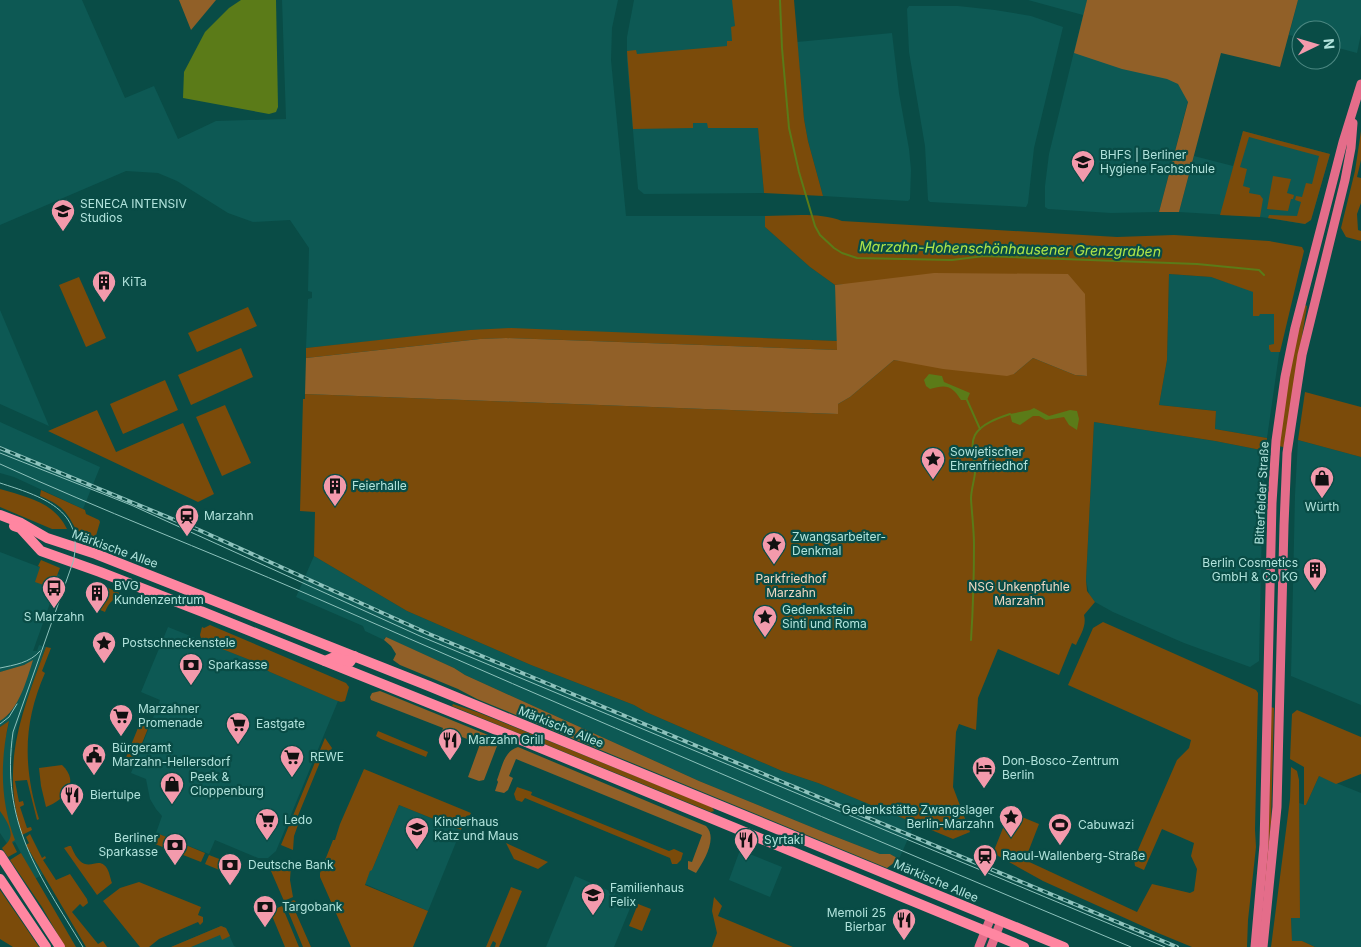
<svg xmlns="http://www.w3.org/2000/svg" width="1361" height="947" font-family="Inter,sans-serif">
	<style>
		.built { fill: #0d5954 }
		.green { fill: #7b4b0a }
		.forest { fill: #916028 }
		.water { fill: #5b7b18 }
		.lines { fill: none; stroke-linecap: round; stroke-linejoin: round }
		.stream { stroke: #5b7b18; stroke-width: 2 }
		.secondary { stroke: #e46d8a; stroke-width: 9 }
		.primary { stroke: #ff86a1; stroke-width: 10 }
		.tram { stroke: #8dc2bc; stroke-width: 1 }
		.rail-casing { stroke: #8dc2bc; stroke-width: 4 }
		.rail { stroke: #094c46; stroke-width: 2; stroke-dasharray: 5.5; stroke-linecap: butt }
		.labels { text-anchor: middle; stroke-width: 4.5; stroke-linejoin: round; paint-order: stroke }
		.poi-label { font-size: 12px; fill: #b1e3dc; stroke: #094c46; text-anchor: start }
		.street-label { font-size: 12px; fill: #b1e3dc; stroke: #094c46 }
		.park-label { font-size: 12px; fill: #eed8c3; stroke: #094c46 }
		.water-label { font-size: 14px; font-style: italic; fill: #afe549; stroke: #094c46 }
	</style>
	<rect width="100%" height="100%" fill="#094c46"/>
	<!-- built -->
	<g class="built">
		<path d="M0,0h82l43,98 29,-12 24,53 38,-18 70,-2 -4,-119h336l-6,28 -1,32 15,156h139v11l45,40 25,18 3,56 -346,-12 -186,19 2,-49 4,-1v-6l-4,-1 1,-43 -19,-28 -37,2 -25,-9 -51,-32 -19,-8 -32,-2 -126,54z"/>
		<path d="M634,0h113l17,193 -120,1 -6,-5 -11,-128v-24z"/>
		<path d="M1028,0h59l-3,14 118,33 -43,165 -48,1 -63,-4 -3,-2v-21l4,-32 34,-139z"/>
		<path d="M1298,0h63v34l-4,19 -26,-7v-16h-30v8l-12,-3z"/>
		<path d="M909,6h49l37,4 36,6 32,11 -29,121 -6,55 -2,4 -96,-5 -2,-2 -3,-54 -16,-94 -2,-43z"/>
		<path d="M892,33l7,60 10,56 2,21 -1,29 -2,2 -85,-5 -15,-55 -4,-22 -7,-77z"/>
		<path d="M1243,131l87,23 -19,66 -6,4 -44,-7 -82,-5 15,-56 39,10z"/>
		<path d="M1169,274l42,3 39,13 38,24 -9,40 -12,84 -52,-9 1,-18 -57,-6 8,-45z"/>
		<path d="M0,310l49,116 -49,-22z"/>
		<path d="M0,422l100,45 -17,42 -69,-32 -14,-4z"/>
		<path d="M1094,422l121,19 51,10 -4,72 -3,138 -9,6 -66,-24 -71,-31 -18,-10 -6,-8 -3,-14z"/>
		<path d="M1298,440l63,17v248l-70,-29 4,-181z"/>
		<path d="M0,552l60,23 -27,76h4l2,-6 7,2 -29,79 -6,35 1,41 7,25 7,18 17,29 -8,5 -20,-37 -7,3 -8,-12v-57l2,-1 1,-25 6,-28 -9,5v-6l11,-8 16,-49 -27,8z"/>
		<path d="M314,556l93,55 124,54 103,40 12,7 136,59 36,12 97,40 -16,36 -9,-5h-10l-54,-21 -127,-52 -234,-106 -11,-7 -69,-31 -1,3 -19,-9 -2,-5 -67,-29z"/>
		<path d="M168,627l82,33 20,12 68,29 -62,150 -8,7h-10l-43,-18 -6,14 -53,-21 6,-17 -6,-7 -6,-10 -4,-20 -15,-6 29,-73 -19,-8z"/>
		<path d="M1319,776l42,17v154h-46l-13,-6h-10l-1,-23h9l-1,-115 7,2z"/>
		<path d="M399,805l62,25 -33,81 -63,-27 5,-14h2z"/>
		<path d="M740,850l42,17 -12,30 -41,-17z"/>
		<path d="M575,876l58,25 -19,46h-68z"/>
		<path d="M221,926l5,2 8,18 2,1h-65z"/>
	</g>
	<!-- green -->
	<g class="green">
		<path d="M732,0h62l10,119 4,22 15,55 -59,-3 -6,-65h-50l-1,-5h-14v5l-60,1 -6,-78 9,-1 1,4 90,-8v-5h5l-1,-14 4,-1z"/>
		<path d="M1243,131l87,23 -19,66 -6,4 -37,-6 1,-3 28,1 4,-14 -6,-2 1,-4 6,1 4,-14 6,1 7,-28 -70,-19 -9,30 7,2 -4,17 7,2 -1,5 11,2 3,4 -3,18 -40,-2z"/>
		<path d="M1361,131v29l-4,17 4,1v25l-4,11 1,16 3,1v10l-15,-4 -5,-9 14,-57z"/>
		<path d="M1273,176l18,3 -4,14 7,2 -1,4h-2l-3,12 -21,-2z"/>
		<path d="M765,216c24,0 54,-4 77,5l275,16 57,-2 95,6 33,6 2,4 -24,101h-9l-2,-3v-4l5,-1v-30h-14l-1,2h-6v-24l-42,-15 -42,-3 -2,86 -8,45 57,6 -1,18 52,9 -1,13 -51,-10 -121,-19 -8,158 1,11 8,11 -11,13c3,11 -4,20 -8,30l-4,-2 -13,32 -61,-26 -20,49 -2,32 -17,-6 -3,8 -3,55 17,45 -17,7 -135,-56 -36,-12 -136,-59 -12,-7 -103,-40 -124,-54 -93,-55 1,-44 -15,-1 3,-112h2v-5l533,20v-10l12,-7 44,-37 120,14 19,-16 42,17 12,1 -19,-102h-64l-169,11 -25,-18 -45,-40z"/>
		<path d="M79,277l27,61 -20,9 -27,-62z"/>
		<path d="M1305,305l2,1 -24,145v-4l-4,-1c6,-47 13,-95 26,-141z"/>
		<path d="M248,307l9,19 -60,26 -9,-19z"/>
		<path d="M511,328l327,13 -1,9 -331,-12 -26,1 -174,19v-10l164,-18z"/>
		<path d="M241,348l12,29 -62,28 -13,-30z"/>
		<path d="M165,380l13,30 -55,24 -13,-30z"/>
		<path d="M1305,392l56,15v50l-63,-17z"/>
		<path d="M225,405l26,58 -29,13 -26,-59z"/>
		<path d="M97,410l19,42 67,-29 31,71 -16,8 -150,-71z"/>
		<path d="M0,489c27,8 54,13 67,40h-15l-52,-22z"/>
		<path d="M41,490l44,20 1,4 13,6 1,2 -5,17 -3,2c-19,-8 -16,-16 -27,-29 -7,-8 -16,-12 -25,-16z"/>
		<path d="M41,560l19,8 -8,20 -17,-6 5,-15 -2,-1z"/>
		<path d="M106,587l20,9c-11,0 -17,6 -21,16l-12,-5 8,-16z"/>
		<path d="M1103,622l153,68 2,3 -3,137 1,17 -8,73 -1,27h-55l-34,-14 -115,-52 -50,-28 12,-30 17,-6 17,7 -14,36 112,52 15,-28 38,9 4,-2 3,-22 -6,-13 3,-13 -32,-14 -18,41 -9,-4 -1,-7 43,-99 12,-12 2,-8 -123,-55 25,-57z"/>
		<path d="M210,625l136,58 3,4 -4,14 -4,1 -6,-2 -65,-28 -20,-12 -48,-19 -2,-6 2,-8 2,1z"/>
		<path d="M46,647l5,1 -9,23 3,2c-22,50 -22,94 -6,146l-2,1 -10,-40 -12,1 4,21 4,-1 1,4 -4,2 7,21 4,-1 1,3 -10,5c-22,-72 0,-122 24,-188z"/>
		<path d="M453,704l24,8 235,95 2,4 -3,1 -259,-106z"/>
		<path d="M1271,707l3,1 -3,114 -6,65 -2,-11z"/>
		<path d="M1297,710l64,27v37l-25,10 -17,-8 -13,29h-2v-38l-14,-8 2,-45z"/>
		<path d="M9,721c-9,40 -9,80 6,119l-3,2 5,10 -9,5 -6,-9c2,-2 7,-6 8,-10 3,-8 -5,-20 -10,-27v-84z"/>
		<path d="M140,723l9,3 -17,42 -9,-3z"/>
		<path d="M378,731l50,21 -2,5 -45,-18 -5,-3z"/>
		<path d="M325,738l7,10 -2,4 -5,-2 -30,73 3,2 -4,11 -1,14 -12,-5z"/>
		<path d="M62,765c19,18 2,35 -16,42l-5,-21 -2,-18z"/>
		<path d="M1291,767l6,4 2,9 1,138h-9l1,23h10l13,6h-44l19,-148z"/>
		<path d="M364,769l107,44 -1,2 -4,1 -5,14 -62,-25 -27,65 -2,1 -5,14 63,26 -15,36h-62l-31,-70v-4l13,-33h2l5,-16z"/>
		<path d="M517,787l15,5 -1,3 138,56 5,-2 9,4 -2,7 -4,4h-5l-2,-6 -145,-60 -3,4 -6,-2 -2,-6z"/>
		<path d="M30,834l12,24 3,-2 1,2 -3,2 13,20 14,-6 17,25 1,4 -5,4 -3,-3 -8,8 26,32 5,-3 4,6h-21l-60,-102 3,-2 -3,-6z"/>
		<path d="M159,834l46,19 -4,9 -46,-18z"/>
		<path d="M506,843l42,19 -10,7 -24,-10z"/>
		<path d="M69,846h2c13,32 24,11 33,19 5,3 6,13 8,18l-15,12 -33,-47z"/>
		<path d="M21,853l55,94h-11l-23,-40 -32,-47z"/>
		<path d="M209,855l31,12 -4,10 -31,-13z"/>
		<path d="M291,865l-1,15 3,17 -9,4 -13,-30 1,-3 10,1z"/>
		<path d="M139,882l62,25 -3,8 5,2v5l-3,3 -2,-3 -39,17 -10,8h-9l-37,-46 17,-13z"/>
		<path d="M511,887l11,4 -23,56h-4l1,-4 -3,-2 -3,6h-4z"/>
		<path d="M0,890l39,57h-26l-13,-8z"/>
		<path d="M714,897l8,9 -4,10 75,31h-81l5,-14 -5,-22z"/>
		<path d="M294,900l2,2 -4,2 19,43h-8l-18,-43z"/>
		<path d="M638,904l13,5 -9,22 -13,-5z"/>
		<path d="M282,906l17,41h-14l-15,-36z"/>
		<path d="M221,926l5,2 4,8 -8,4 -2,-5 -29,12h-20z"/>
	</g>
	<!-- forest -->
	<g class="forest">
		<path d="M179,0h37l-25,30z"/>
		<path d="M1087,0h211l-18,67 -59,-14 -42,159h-20l29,-110 -10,-18 -11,-5 -45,-10 -48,-16z"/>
		<path d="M934,273l134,1 17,20 2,82 -12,-1 -42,-17 -19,16 -7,2 -64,-7 -49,-9 -44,37 -12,7v10l-533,-20 1,-36 174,-19 26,-1 331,12 -2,-65z"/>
		<path d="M386,637l68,31 11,7 234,106 127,52 54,21h10l9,5 -12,9 -410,-169 -19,-10 -58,-24 -7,-5 3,-6 -5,-8 -7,-6z"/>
		<path d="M33,660c-6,19 -14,50 -33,61v-49l24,-7z"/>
		<path d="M380,691l113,46 4,9 -13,34 -5,1 -11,-4 12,-33 -31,-12 -5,11 -5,-2 4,-13 -72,-28 -1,-3 2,-4z"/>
		<path d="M518,747l188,79c12,12 -2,35 -10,47l-8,-4v-8l4,1 10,-27 -186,-76 -7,17 4,2 -5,12 -4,3 -9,-2 3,-9 -1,-2c5,-13 7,-29 21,-33z"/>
	</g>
	<!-- water -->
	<g class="water">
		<path d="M241,0h35l2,107 -2,5 -7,2 -86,-16 1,-26 21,-40 24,-24z"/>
		<path d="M929,374l13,2 2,6 26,11 -3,7h-6c-9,-14 -14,-16 -31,-11l-4,-3 -2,-6z"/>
		<path d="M1034,408l15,8 21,-6 7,1 2,8 -2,11 -8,-5 -5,-8 -18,3 -7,-4h-6l-13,9 -8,-3 -2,-8 20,-4z"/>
	</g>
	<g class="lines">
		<!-- stream -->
		<g class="stream">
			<path d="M780,0l2,48 7,80 10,44 16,54 5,9 14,13 8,5 15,5 95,2 32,-4 213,8 62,6 5,5"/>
			<path d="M967,400l13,29"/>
			<path d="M971,640c2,-31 3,-63 3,-95 0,-15 -2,-30 -3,-46 0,-9 3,-17 4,-26 1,-11 -6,-27 0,-38 6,-11 23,-17 35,-21"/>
		</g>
		<!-- secondary -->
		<g class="secondary">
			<path d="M979,947l12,-30"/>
			<path d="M991,947l10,-26"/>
			<path d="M1255,947l9,-102 8,-342 4,-62 9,-64 10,-49 48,-186 18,-58"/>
			<path d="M1263,947l14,-140 7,-282 3,-72 15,-98 43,-175 6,-32 2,-25"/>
		</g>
		<!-- primary -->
		<g class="primary">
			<path d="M0,515l21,8 26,15 49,16 333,132 635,261"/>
			<path d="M14,526l6,2 21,23 59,21 103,40 306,123 515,212"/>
			<path d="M325,661l9,-4 16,5 4,-6"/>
			<path d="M0,855l60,92"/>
			<path d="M0,879l46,68"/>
		</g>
		<!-- tram -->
		<g class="tram">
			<path d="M0,453l131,52 289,131 745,311"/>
			<path d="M0,464c101,46 205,86 307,130 274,120 548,238 824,353"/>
			<path d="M0,483c40,13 86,26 73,79l-60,170c-13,91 26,142 70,215"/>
			<path d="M0,668c14,-3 30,-5 40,-17"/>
			<path d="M0,724l9,-7 8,-13"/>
		</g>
		<!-- rail casing -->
		<g class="rail-casing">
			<path id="rail" d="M0,448l199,82 230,104 748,313"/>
		</g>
		<!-- rail -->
		<use href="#rail" class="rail"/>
	</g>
	<!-- icons -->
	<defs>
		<g id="university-pin" transform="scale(1.25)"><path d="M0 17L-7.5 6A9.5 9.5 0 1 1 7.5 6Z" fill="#f39aac" stroke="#094c46"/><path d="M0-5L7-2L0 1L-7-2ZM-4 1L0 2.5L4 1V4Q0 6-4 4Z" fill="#111"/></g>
		<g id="school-pin" transform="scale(1.25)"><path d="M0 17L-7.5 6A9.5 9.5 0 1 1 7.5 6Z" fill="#f39aac" stroke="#094c46"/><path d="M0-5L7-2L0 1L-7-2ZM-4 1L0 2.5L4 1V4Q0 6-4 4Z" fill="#111"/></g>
		<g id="building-pin" transform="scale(1.25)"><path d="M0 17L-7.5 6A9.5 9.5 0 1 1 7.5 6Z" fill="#f39aac" stroke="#094c46"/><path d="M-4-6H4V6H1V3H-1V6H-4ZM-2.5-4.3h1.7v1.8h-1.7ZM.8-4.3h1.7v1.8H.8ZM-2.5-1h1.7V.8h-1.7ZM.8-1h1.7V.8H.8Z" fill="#111"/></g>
		<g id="sight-pin" transform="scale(1.25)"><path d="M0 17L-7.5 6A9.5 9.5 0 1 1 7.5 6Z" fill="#f39aac" stroke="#094c46"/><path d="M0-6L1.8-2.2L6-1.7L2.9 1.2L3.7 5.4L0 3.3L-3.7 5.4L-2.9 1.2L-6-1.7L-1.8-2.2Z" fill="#111"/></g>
		<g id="shop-pin" transform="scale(1.25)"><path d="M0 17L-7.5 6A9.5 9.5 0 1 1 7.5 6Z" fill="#f39aac" stroke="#094c46"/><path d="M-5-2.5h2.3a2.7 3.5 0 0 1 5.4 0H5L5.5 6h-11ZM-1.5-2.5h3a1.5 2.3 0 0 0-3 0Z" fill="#111"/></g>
		<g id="station-pin" transform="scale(1.25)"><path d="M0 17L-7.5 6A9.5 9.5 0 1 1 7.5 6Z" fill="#f39aac" stroke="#094c46"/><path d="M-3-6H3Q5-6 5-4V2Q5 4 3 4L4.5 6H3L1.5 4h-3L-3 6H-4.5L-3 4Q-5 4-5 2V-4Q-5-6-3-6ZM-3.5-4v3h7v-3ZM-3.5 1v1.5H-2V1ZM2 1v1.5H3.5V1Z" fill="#111"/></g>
		<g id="bus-pin" transform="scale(1.25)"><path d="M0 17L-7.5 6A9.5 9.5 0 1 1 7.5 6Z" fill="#f39aac" stroke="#094c46"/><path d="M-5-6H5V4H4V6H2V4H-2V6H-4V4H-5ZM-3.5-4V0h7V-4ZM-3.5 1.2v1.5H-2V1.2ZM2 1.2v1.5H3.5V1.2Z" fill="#111"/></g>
		<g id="bank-pin" transform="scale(1.25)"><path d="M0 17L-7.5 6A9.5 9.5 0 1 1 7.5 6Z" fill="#f39aac" stroke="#094c46"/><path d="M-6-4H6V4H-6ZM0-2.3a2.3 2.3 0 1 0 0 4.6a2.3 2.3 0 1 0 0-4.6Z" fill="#111"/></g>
		<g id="supermarket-pin" transform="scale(1.25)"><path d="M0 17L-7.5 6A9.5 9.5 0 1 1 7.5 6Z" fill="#f39aac" stroke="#094c46"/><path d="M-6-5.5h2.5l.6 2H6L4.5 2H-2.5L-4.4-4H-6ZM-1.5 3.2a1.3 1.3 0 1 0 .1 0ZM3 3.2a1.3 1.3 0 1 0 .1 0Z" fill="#111"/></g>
		<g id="restaurant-pin" transform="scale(1.25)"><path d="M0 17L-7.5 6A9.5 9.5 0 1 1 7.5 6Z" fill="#f39aac" stroke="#094c46"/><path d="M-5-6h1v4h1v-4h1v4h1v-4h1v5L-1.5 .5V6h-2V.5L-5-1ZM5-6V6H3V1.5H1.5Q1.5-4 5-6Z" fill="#111"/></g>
		<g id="civic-pin" transform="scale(1.25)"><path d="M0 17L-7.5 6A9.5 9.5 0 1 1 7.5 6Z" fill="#f39aac" stroke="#094c46"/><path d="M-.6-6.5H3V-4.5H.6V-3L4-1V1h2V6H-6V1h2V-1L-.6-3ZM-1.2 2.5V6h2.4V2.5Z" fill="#111"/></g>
		<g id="hotel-pin" transform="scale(1.25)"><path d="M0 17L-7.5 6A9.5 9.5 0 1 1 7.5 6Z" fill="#f39aac" stroke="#094c46"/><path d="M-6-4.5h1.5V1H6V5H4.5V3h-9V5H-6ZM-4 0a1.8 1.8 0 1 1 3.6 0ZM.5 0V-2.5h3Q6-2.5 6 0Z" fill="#111"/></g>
		<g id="stadium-pin" transform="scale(1.25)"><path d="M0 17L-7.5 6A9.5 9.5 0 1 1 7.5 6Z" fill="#f39aac" stroke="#094c46"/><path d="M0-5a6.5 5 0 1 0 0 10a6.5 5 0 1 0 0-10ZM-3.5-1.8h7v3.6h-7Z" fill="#111"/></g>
	</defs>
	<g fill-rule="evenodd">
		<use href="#university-pin" x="1083" y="162"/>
		<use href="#school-pin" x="63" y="211"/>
		<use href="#building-pin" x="104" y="282"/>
		<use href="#sight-pin" x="933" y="459"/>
		<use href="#shop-pin" x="1322" y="478"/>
		<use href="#building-pin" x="335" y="486"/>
		<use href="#station-pin" x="187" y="516"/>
		<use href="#sight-pin" x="774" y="544"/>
		<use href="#building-pin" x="1315" y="570"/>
		<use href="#bus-pin" x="54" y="588"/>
		<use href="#building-pin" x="97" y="593"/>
		<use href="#sight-pin" x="765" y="617"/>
		<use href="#sight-pin" x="104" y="643"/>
		<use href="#bank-pin" x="191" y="665"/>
		<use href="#supermarket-pin" x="121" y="716"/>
		<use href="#supermarket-pin" x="238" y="724"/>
		<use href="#restaurant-pin" x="450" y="740"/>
		<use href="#civic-pin" x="94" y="755"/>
		<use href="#supermarket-pin" x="292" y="757"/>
		<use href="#hotel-pin" x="984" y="768"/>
		<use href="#shop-pin" x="172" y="784"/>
		<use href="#restaurant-pin" x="72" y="795"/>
		<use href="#sight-pin" x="1011" y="817"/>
		<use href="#supermarket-pin" x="267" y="820"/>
		<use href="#stadium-pin" x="1060" y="825"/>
		<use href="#school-pin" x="417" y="829"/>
		<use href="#restaurant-pin" x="746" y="840"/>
		<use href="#bank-pin" x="175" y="845"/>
		<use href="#station-pin" x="985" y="856"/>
		<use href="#bank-pin" x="230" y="865"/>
		<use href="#school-pin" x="593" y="895"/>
		<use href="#bank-pin" x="265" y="907"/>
		<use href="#restaurant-pin" x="904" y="920"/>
	</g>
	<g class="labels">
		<!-- poi labels -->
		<g class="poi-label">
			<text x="1100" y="159">BHFS | Berliner<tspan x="1100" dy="14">Hygiene Fachschule</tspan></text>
			<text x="80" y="208">SENECA INTENSIV<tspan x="80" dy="14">Studios</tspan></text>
			<text x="122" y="286">KiTa</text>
			<text x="950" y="456">Sowjetischer<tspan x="950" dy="14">Ehrenfriedhof</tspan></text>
			<text x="352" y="490">Feierhalle</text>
			<text x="1322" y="511" text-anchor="middle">Würth</text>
			<text x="204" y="520">Marzahn</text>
			<text x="792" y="541">Zwangsarbeiter-<tspan x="792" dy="14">Denkmal</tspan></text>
			<text x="1298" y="567" text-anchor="end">Berlin Cosmetics<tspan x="1298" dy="14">GmbH &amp; Co KG</tspan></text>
			<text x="114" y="590">BVG<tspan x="114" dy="14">Kundenzentrum</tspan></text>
			<text x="782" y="614">Gedenkstein<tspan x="782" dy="14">Sinti und Roma</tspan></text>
			<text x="54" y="621" text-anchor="middle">S Marzahn</text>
			<text x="122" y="647">Postschneckenstele</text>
			<text x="208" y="669">Sparkasse</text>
			<text x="138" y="713">Marzahner<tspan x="138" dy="14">Promenade</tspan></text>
			<text x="256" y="728">Eastgate</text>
			<text x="468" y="744">Marzahn Grill</text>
			<text x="112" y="752">Bürgeramt<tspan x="112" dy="14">Marzahn-Hellersdorf</tspan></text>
			<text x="310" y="761">REWE</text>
			<text x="1002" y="765">Don-Bosco-Zentrum<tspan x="1002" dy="14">Berlin</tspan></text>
			<text x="190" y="781">Peek &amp;<tspan x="190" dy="14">Cloppenburg</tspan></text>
			<text x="90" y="799">Biertulpe</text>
			<text x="994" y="814" text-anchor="end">Gedenkstätte Zwangslager<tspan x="994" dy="14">Berlin-Marzahn</tspan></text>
			<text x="284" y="824">Ledo</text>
			<text x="434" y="826">Kinderhaus<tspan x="434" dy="14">Katz und Maus</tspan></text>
			<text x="1078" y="829">Cabuwazi</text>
			<text x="158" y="842" text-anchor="end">Berliner<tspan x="158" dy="14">Sparkasse</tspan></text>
			<text x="764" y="844">Syrtaki</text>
			<text x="1002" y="860">Raoul-Wallenberg-Straße</text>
			<text x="248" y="869">Deutsche Bank</text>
			<text x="610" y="892">Familienhaus<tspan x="610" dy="14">Felix</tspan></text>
			<text x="282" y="911">Targobank</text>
			<text x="886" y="917" text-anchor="end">Memoli 25<tspan x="886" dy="14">Bierbar</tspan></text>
		</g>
		<!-- street labels -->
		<g class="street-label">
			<text transform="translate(1262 493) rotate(-87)" y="4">Bitterfelder Straße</text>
			<text transform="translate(115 549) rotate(20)" y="4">Märkische Allee</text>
			<text transform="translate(561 727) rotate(22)" y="4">Märkische Allee</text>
			<text transform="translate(936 881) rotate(23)" y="4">Märkische Allee</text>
		</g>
		<!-- park labels -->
		<g class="park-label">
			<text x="791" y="583">Parkfriedhof<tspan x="791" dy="14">Marzahn</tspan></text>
			<text x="1019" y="591">NSG Unkenpfuhle<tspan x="1019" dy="14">Marzahn</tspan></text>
		</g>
		<!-- water labels -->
		<g class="water-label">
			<text transform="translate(1010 249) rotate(1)" y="5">Marzahn-Hohenschönhausener Grenzgraben</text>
		</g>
	</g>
	<!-- north arrow -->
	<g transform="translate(1316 45) rotate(85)"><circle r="24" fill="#094c46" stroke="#4c8882"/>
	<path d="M0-4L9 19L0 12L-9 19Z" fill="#f39aac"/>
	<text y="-8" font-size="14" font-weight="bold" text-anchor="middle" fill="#b1e3dc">N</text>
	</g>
</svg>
